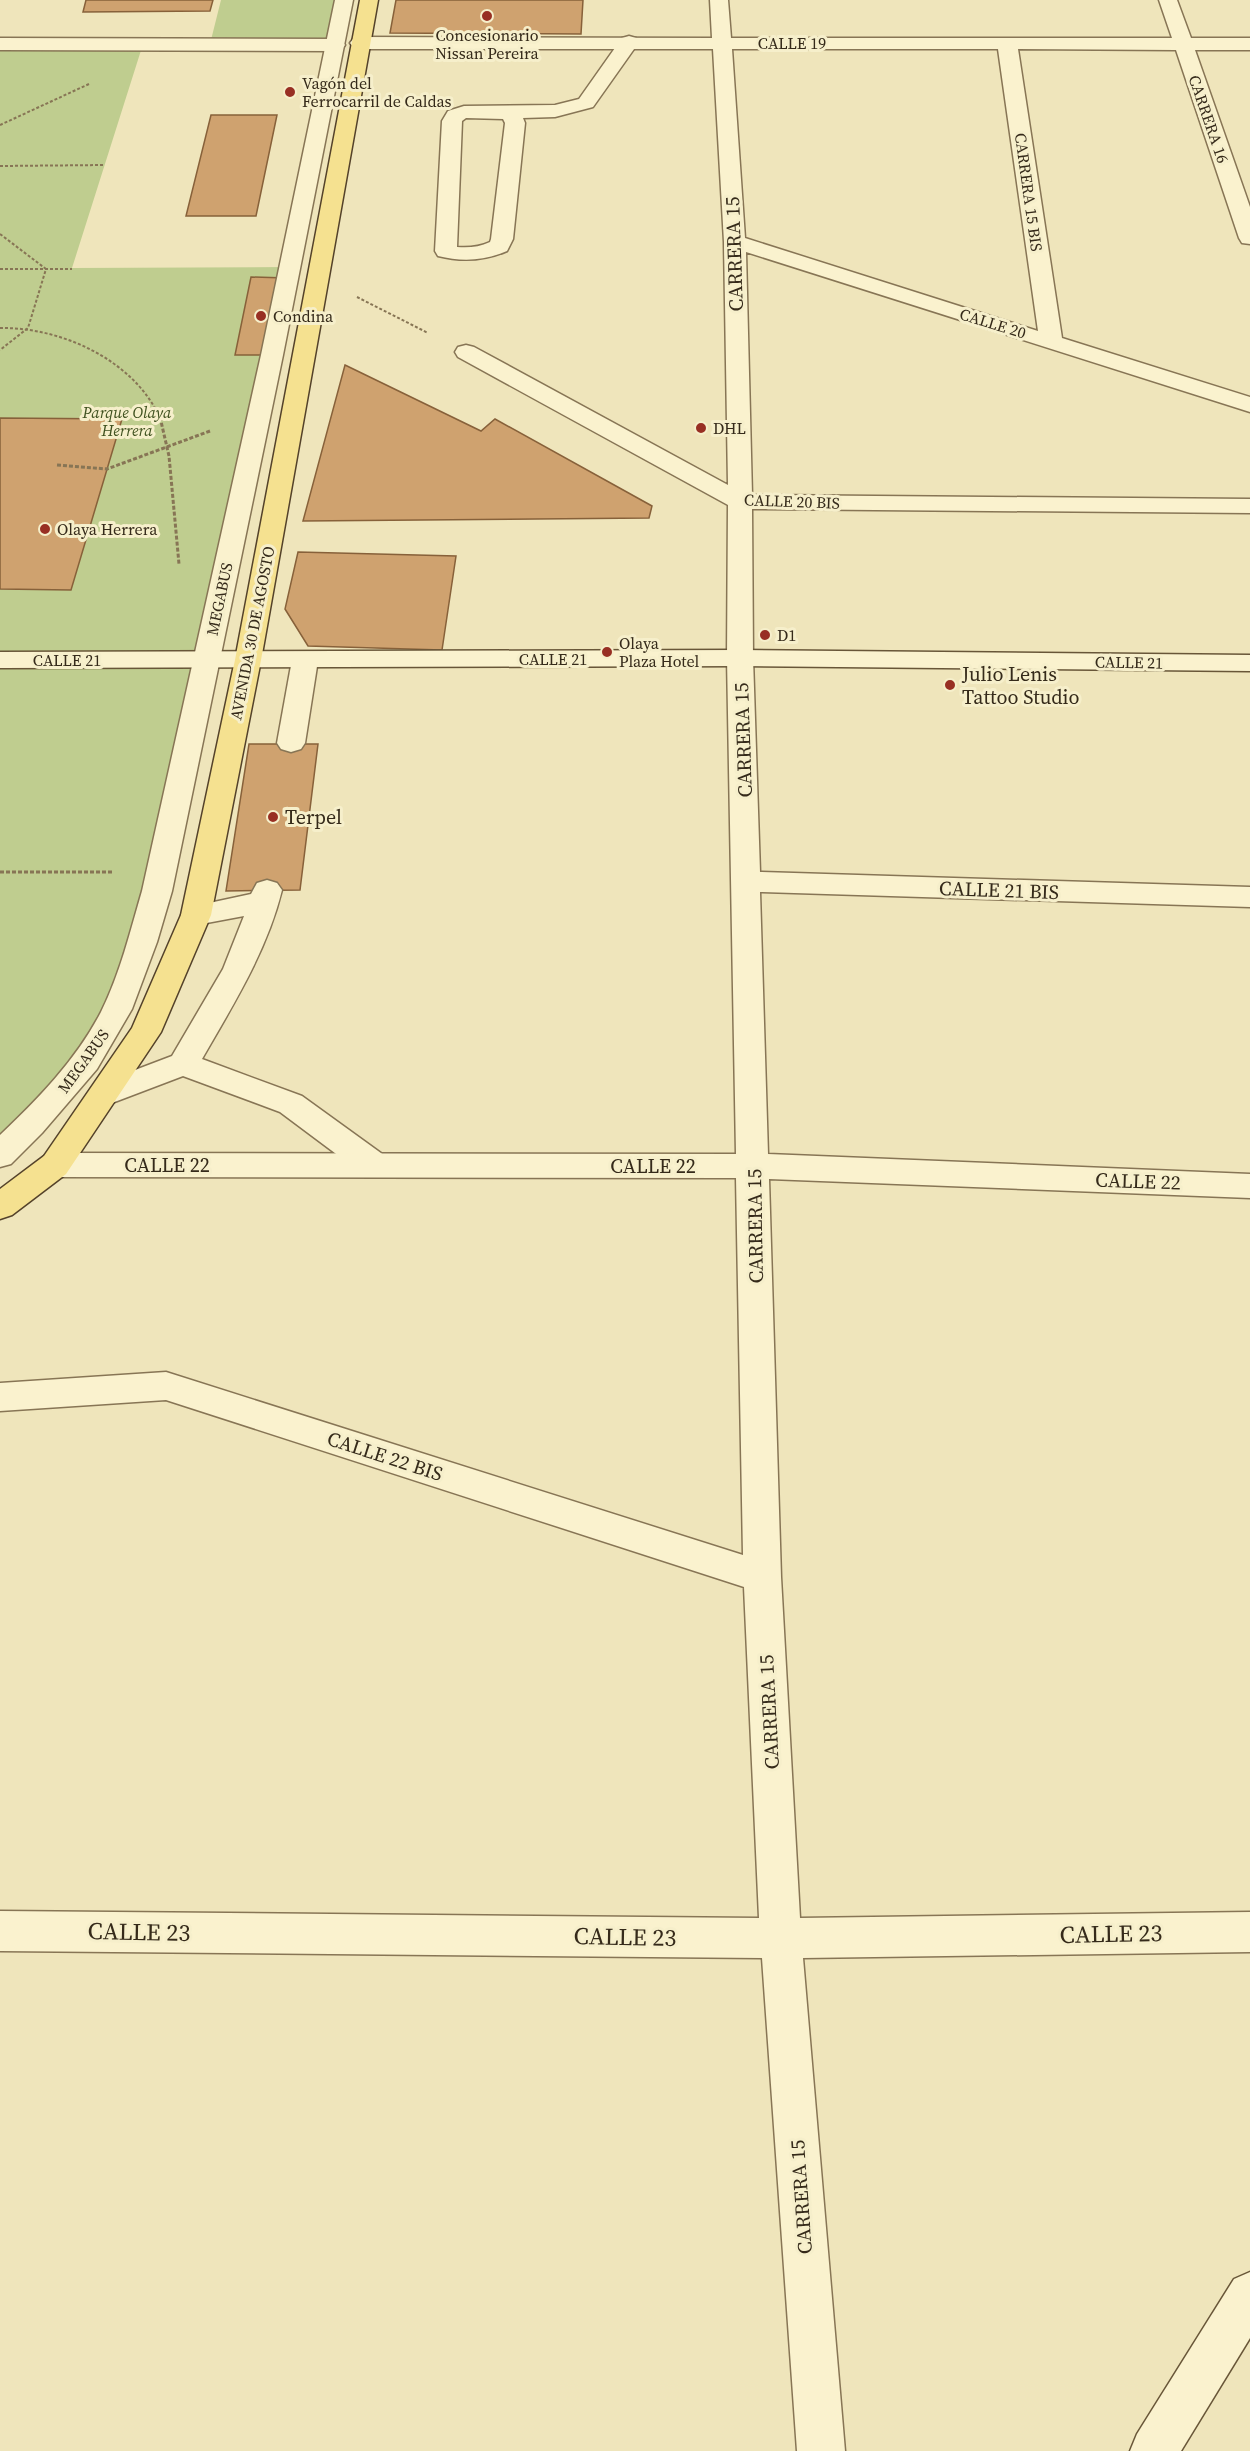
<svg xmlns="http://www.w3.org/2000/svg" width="1250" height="2451" font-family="'Source Serif 4',serif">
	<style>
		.green { fill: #bfcd8f }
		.building { fill: #cfa26f; stroke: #87613a; stroke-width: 1.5 }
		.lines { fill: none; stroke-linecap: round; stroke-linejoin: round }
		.service-casing { stroke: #877555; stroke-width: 3 }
		.pedestrian-casing { stroke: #877555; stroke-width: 3 }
		.minor-casing { stroke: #877555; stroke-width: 3 }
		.secondary-casing { stroke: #685638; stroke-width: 3 }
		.primary-casing { stroke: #54422a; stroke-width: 3 }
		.path-far1 { stroke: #877555; stroke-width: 2; stroke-dasharray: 3 2; stroke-linecap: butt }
		.path { stroke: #877555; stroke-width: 3; stroke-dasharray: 4 2; stroke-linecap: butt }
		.service { fill: #faf2ce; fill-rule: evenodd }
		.pedestrian { fill: #faf2ce; fill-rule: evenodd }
		.minor { fill: #faf2ce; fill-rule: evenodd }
		.secondary { fill: #faf2ce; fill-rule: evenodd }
		.primary { fill: #f5e190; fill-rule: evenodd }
		.poi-dot { fill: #982f23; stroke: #f6efcb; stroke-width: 2 }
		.labels { text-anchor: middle; stroke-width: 6; stroke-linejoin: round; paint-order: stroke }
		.far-poi-label { font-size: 16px; fill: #352a1a; stroke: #f6efcb; text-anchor: start }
		.far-street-label { font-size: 16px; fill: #352a1a; stroke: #f6efcb }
		.far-park-label { font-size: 16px; font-style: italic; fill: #405220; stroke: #f6efcb }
		.street-label { font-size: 20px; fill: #352a1a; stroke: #f6efcb }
		.poi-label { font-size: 20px; fill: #352a1a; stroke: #f6efcb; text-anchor: start }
		.near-street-label { font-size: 24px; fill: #352a1a; stroke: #f6efcb }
	</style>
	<rect width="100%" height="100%" fill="#efe5bb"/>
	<!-- green -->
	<g class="green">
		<path d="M221,0h123l-9,45 -125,-1z"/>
		<path d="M0,44h143l-71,224 217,-1 -3,11h-35l-16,77h37l-115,536 -48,134 -109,130z"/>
	</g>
	<!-- building -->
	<g class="building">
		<path d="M86,0h127l-3,11 -127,1z"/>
		<path d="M396,0h187l-2,34 -191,-1z"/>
		<path d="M211,115h66l-21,101h-70z"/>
		<path d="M251,277l35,1 -14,77h-37z"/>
		<path d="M345,365l136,66 14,-12 157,87 -3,12 -346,3z"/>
		<path d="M0,418l122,1 -51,171 -71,-1z"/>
		<path d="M298,552l158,4 -14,94 -134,-4 -23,-37z"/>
		<path d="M249,744h69l-18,146 -74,1z"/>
	</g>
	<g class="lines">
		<!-- service casing -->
		<g class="service-casing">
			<g id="service">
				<path d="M335,0h18l-70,355 -111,536 -15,51 -25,67 -35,60 -55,64 -31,31 -11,3v-32c38,-36 76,-75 101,-123 19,-38 29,-80 41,-121l119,-536z"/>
				<path d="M629,36l7,2 3,4 -46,65 -38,10 -32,1 2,5 -12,116 -6,12c-23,10 -45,11 -69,5l-3,-5 7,-130 6,-10 16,-5 91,-1 24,-6 43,-61zM466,118l37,1 2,4 -14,116 -1,3c-11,5 -21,6 -33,5l5,-126z"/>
				<path d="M305,652l9,2 4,6 -13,83 -4,6 -10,3 -10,-3 -4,-6 15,-83 4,-6z"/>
				<path d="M267,880l10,3 5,7c-15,61 -49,115 -80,169l100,37 83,60 5,9 -5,9 -11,3 -11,-3 -83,-62 -97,-36 -79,30 -11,-4 -5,-8 5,-8 79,-30 51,-87 21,-53 -48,9 -10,-3 -5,-7 5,-7 65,-14 6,-11z"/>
			</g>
		</g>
		<!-- pedestrian casing -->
		<g class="pedestrian-casing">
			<path id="pedestrian" d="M0,38l335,1 7,2 3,4 -3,4 -7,2 -335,-1z"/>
		</g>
		<!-- minor casing -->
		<g class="minor-casing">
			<path id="minor" d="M710,0h18l3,38h441l-13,-38h18l14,38h59v12h-55l55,157v37l-8,-1 -3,-5 -63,-188 -158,-1 44,289 188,59v15l-504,-160 6,243 498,4v14l-498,-4 1,149 7,214 490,15v20l-490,-15 8,262 482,20v24l-481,-19 12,398 19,341 450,-6v40l-447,6 42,493h-48l-35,-493 -762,-7v-40l759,7 -15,-331 -578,-187 -166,11v-28l166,-11 577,183 -7,-377 -681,-1 -11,-3 -5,-9 5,-9 11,-3 681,1 -9,-496 1,-153 -270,-148 -3,-5 3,-5 8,-2 8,2 254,138 -4,-243 -11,-193h-353l-7,-2 -3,-4 3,-4 7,-2 352,1zM732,49h266l40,282 -293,-93z"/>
		</g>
		<!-- secondary casing -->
		<g class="secondary-casing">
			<g id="secondary">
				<path d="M740,650l510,5v16l-510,-5 -740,2v-16z"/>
				<path d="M1250,2272v66l-69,113h-51l7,-17 97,-155z"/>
			</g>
		</g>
		<!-- primary casing -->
		<g class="primary-casing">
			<path id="primary" d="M360,0h18l-117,660 -50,255 -50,117 -95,142 -54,41 -12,4v-30l44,-33 88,-128 49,-113 54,-255z"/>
		</g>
		<!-- path-far1 -->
		<g class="path-far1">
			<path d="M0,125l89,-41"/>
			<path d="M0,166l105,-1"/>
			<path d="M0,234l46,35 -18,59 -28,22"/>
			<path d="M0,269h72"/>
			<path d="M357,297l71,36"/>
			<path d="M0,328c61,-1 134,32 160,90"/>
		</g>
		<!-- path -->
		<g class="path">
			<path d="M160,417l9,39 10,108"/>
			<path d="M57,465l50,4 103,-38"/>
			<path d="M0,872h112"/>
		</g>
		<!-- service -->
		<use href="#service" class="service"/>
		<!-- pedestrian -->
		<use href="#pedestrian" class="pedestrian"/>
		<!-- minor -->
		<use href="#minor" class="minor"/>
		<!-- secondary -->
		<use href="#secondary" class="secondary"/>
		<!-- primary -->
		<use href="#primary" class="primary"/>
	</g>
	<!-- markers -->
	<g class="poi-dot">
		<circle cx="487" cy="16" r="6"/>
		<circle cx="290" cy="92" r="6"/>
		<circle cx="261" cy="316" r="6"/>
		<circle cx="701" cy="428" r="6"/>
		<circle cx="45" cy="529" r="6"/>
		<circle cx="765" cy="635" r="6"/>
		<circle cx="607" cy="652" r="6"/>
		<circle cx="950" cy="685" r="6"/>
		<circle cx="273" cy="817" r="6"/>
	</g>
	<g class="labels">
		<!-- far-poi labels -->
		<g class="far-poi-label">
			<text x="487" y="41" text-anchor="middle">Concesionario<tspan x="487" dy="18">Nissan Pereira</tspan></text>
			<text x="302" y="89">Vagón del<tspan x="302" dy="18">Ferrocarril de Caldas</tspan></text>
			<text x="273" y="322">Condina</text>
			<text x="713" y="434">DHL</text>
			<text x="57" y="535">Olaya Herrera</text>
			<text x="777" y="641">D1</text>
			<text x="619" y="649">Olaya<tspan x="619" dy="18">Plaza Hotel</tspan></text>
		</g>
		<!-- far-street labels -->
		<g class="far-street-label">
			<text x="792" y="49">CALLE 19</text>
			<text transform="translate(1209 119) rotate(71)" y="6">CARRERA 16</text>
			<text transform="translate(1029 192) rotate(82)" y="6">CARRERA 15 BIS</text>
			<text transform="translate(993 323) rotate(17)" y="6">CALLE 20</text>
			<text transform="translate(792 501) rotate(2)" y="6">CALLE 20 BIS</text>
			<text transform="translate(219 599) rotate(-78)" y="6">MEGABUS</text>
			<text transform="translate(252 633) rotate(-79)" y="6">AVENIDA 30 DE AGOSTO</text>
			<text x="553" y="665">CALLE 21</text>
			<text x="67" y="666">CALLE 21</text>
			<text transform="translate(1129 662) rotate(1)" y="6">CALLE 21</text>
			<text transform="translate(83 1061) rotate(-54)" y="6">MEGABUS</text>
		</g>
		<!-- far-park labels -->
		<g class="far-park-label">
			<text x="127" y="418">Parque Olaya<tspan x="127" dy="18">Herrera</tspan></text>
		</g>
		<!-- street labels -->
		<g class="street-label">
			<text transform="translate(734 254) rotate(-92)" y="7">CARRERA 15</text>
			<text transform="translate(743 740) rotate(-92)" y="7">CARRERA 15</text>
			<text transform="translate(999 890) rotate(2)" y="7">CALLE 21 BIS</text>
			<text x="167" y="1172">CALLE 22</text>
			<text x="653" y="1173">CALLE 22</text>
			<text transform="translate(1138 1181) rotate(2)" y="7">CALLE 22</text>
			<text transform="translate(755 1226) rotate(-91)" y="7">CARRERA 15</text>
			<text transform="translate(385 1456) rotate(18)" y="7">CALLE 22 BIS</text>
			<text transform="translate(769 1712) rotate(-93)" y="7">CARRERA 15</text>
			<text transform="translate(801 2197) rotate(-94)" y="7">CARRERA 15</text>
		</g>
		<!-- poi labels -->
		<g class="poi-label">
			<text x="962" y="681">Julio Lenis<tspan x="962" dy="23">Tattoo Studio</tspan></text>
			<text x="285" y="824">Terpel</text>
		</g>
		<!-- near-street labels -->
		<g class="near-street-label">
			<text transform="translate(139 1932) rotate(1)" y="8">CALLE 23</text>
			<text transform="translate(1111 1934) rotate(-1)" y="8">CALLE 23</text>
			<text transform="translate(625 1937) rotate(1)" y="8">CALLE 23</text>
		</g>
	</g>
</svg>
